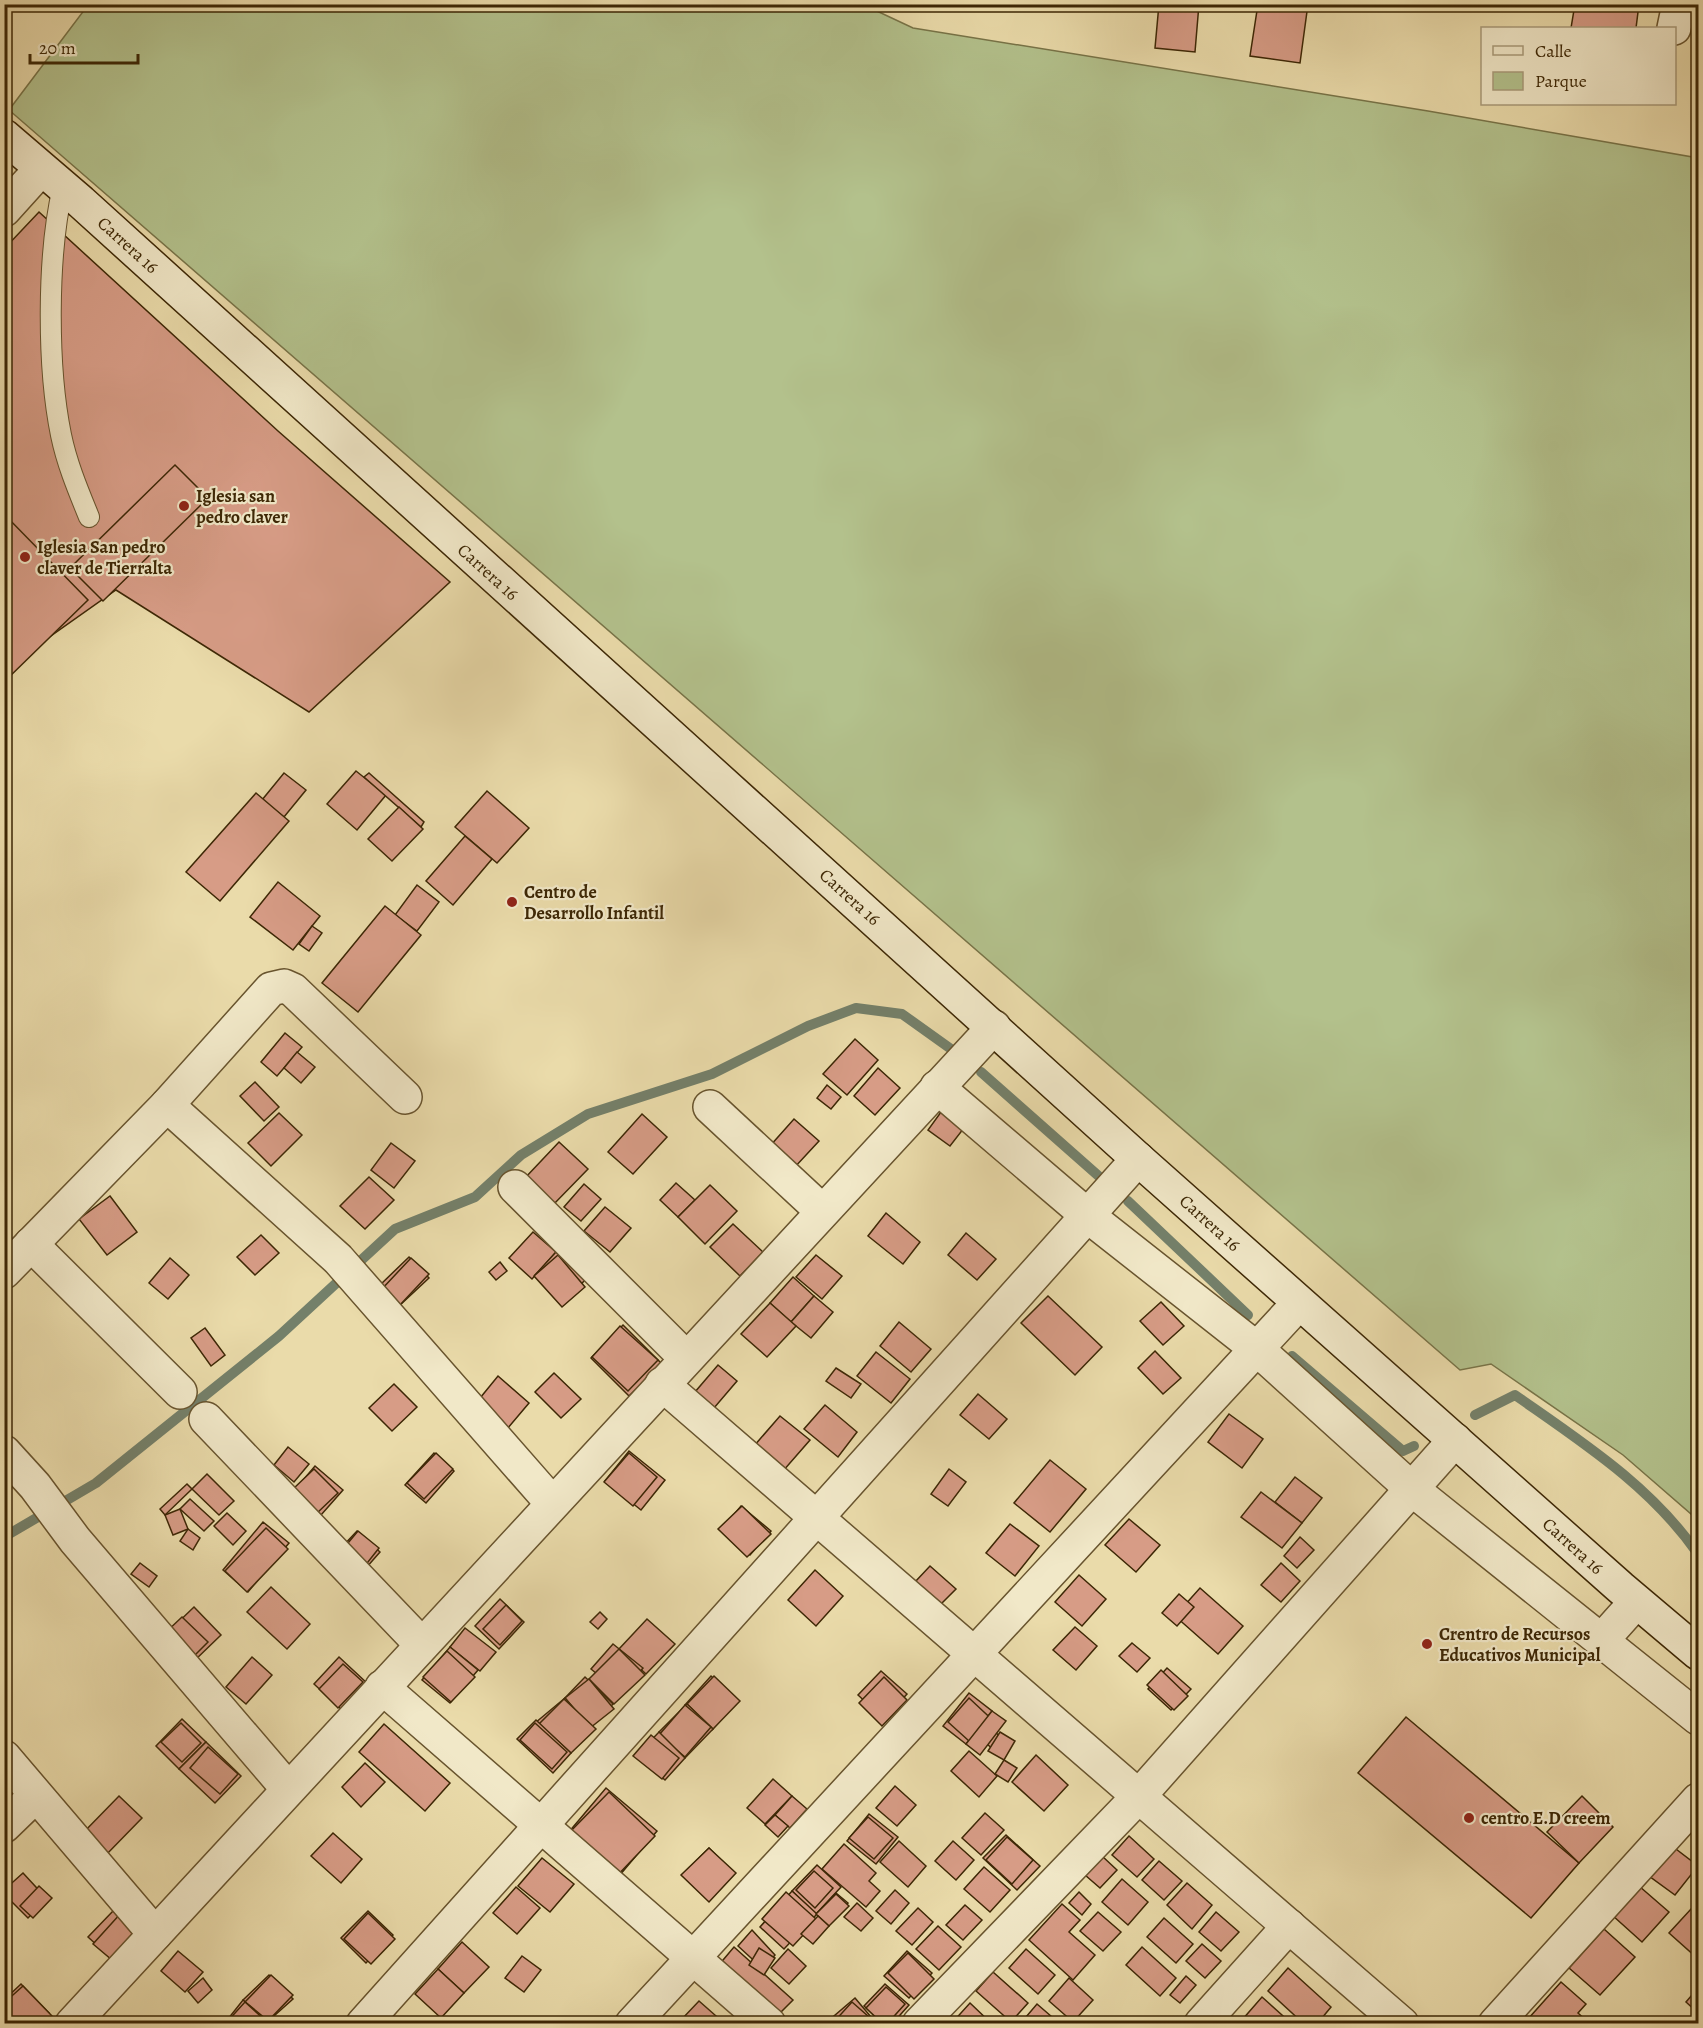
<svg xmlns="http://www.w3.org/2000/svg" width="1703" height="2028" font-family="Alegreya,serif">
	<style>
		.green { fill: #b3c18c; stroke: #787448; stroke-width: 1.5 }
		.lines { fill: none; stroke-linecap: round; stroke-linejoin: round }
		.stream { stroke: #74806a; stroke-width: 10 }
		.building { fill: #d79c86; stroke: #3d2705; stroke-width: 1.5 }
		.service-casing { stroke: #68542e; stroke-width: 22 }
		.minor-casing { stroke: #68542e; stroke-width: 36 }
		.secondary-casing { stroke: #3d2705; stroke-width: 36 }
		.service { stroke: #f1e8c8; stroke-width: 20 }
		.minor { stroke: #f1e8c8; stroke-width: 33 }
		.secondary { stroke: #f1e8c8; stroke-width: 33 }
		.poi-dot { fill: #8f2418; stroke: #f1e8c8; stroke-width: 2 }
		.labels { text-anchor: middle; stroke-width: 4.5; stroke-linejoin: round; paint-order: stroke }
		.street-label { font-size: 18px; fill: #3d2705; stroke: #f1e8c8 }
		.poi-label { font-size: 18px; font-weight: bold; fill: #3d2705; stroke: #f1e8c8; text-anchor: start }
	</style>
	<rect width="100%" height="100%" fill="#eadbaa"/>
	<filter id="stains"><feTurbulence type="fractalNoise" baseFrequency=".00333" numOctaves="4"/><feColorMatrix values="0 0 0 0 .2 0 0 0 0 .09 0 0 0 0 .02 0 0 0 .5 -.17"/></filter>
	<radialGradient id="worn" r=".72"><stop offset=".6" stop-color="#630" stop-opacity="0"/><stop offset="1" stop-color="#630" stop-opacity=".3"/></radialGradient>
	<!-- green -->
	<path class="green" d="M864,5l49,23 515,83 270,47v1362l-75,-65 -132,-91 -31,6 -1451,-1260 79,-105z"/>
	<g class="lines">
		<!-- stream -->
		<g class="stream">
			<path d="M981,1072l121,107"/>
			<path d="M1128,1201l120,114"/>
			<path d="M1292,1356l111,95 11,-5"/>
			<path d="M1475,1415l40,-20c67,47 136,91 183,159"/>
			<path d="M4,1537l92,-54 183,-147 116,-107 80,-32 46,-42 67,-41 124,-40 96,-48 48,-18 46,6 49,35"/>
		</g>
	</g>
	<!-- building -->
	<g class="building">
		<path d="M1159,4h40l-4,48 -40,-4z"/>
		<path d="M1258,4h50l-8,59 -50,-7z"/>
		<path d="M1575,4h64l-3,24h-65z"/>
		<path d="M39,212l239,219 172,151 -141,130 -193,-122 -112,79v-420z"/>
		<path d="M175,465l33,33 -105,103 -33,-33z"/>
		<path d="M4,514l84,86 -84,82z"/>
		<path d="M356,771l30,24 -29,35 -30,-26z"/>
		<path d="M284,773l22,17 -22,27 -22,-17z"/>
		<path d="M369,773l55,49 -3,5 -57,-50z"/>
		<path d="M487,791l42,37 -32,35 -42,-36z"/>
		<path d="M256,793l33,28 -69,80 -34,-29z"/>
		<path d="M399,807l24,22 -31,32 -24,-22z"/>
		<path d="M465,836l27,23 -39,46 -27,-24z"/>
		<path d="M278,882l42,34 -27,34 -43,-33z"/>
		<path d="M417,885l22,17 -22,29 -22,-16z"/>
		<path d="M385,906l36,29 -63,77 -36,-29z"/>
		<path d="M312,926l10,7 -13,18 -10,-7z"/>
		<path d="M285,1033l17,14 -25,29 -16,-14z"/>
		<path d="M855,1039l23,21 -31,35 -24,-21z"/>
		<path d="M297,1052l18,15 -14,16 -17,-15z"/>
		<path d="M878,1068l22,20 -25,27 -21,-19z"/>
		<path d="M255,1082l24,25 -15,14 -24,-25z"/>
		<path d="M827,1085l14,12 -10,12 -14,-11z"/>
		<path d="M941,1112l23,16 -14,18 -22,-16z"/>
		<path d="M279,1113l23,22 -31,31 -23,-23z"/>
		<path d="M642,1114l25,23 -34,37 -25,-22z"/>
		<path d="M794,1119l25,22 -25,27 -24,-22z"/>
		<path d="M559,1142l29,27 -35,36 -28,-27z"/>
		<path d="M391,1143l24,18 -21,27 -23,-18z"/>
		<path d="M369,1177l25,23 -29,29 -25,-23z"/>
		<path d="M676,1183l19,17 -17,17 -18,-17z"/>
		<path d="M584,1184l17,15 -20,22 -17,-14z"/>
		<path d="M710,1185l27,26 -32,33 -27,-27z"/>
		<path d="M110,1196l27,36 -30,23 -28,-36z"/>
		<path d="M605,1207l26,21 -21,24 -26,-21z"/>
		<path d="M886,1213l34,29 -17,22 -35,-28z"/>
		<path d="M733,1224l30,28 -23,24 -30,-29z"/>
		<path d="M533,1232l23,20 -24,27 -23,-21z"/>
		<path d="M966,1233l30,26 -19,21 -29,-25z"/>
		<path d="M261,1235l18,18 -24,22 -18,-18z"/>
		<path d="M556,1252l29,28 -21,22 -29,-27z"/>
		<path d="M558,1255l27,32 -23,20 -28,-31z"/>
		<path d="M816,1255l26,21 -20,23 -26,-22z"/>
		<path d="M409,1257l20,21 -31,29 -19,-21z"/>
		<path d="M170,1258l19,17 -21,24 -19,-16z"/>
		<path d="M411,1258l18,16 -30,32 -18,-16z"/>
		<path d="M500,1262l7,9 -11,9 -7,-8z"/>
		<path d="M793,1277l21,19 -23,26 -21,-19z"/>
		<path d="M814,1296l19,16 -22,26 -20,-16z"/>
		<path d="M1048,1296l54,51 -27,28 -54,-52z"/>
		<path d="M1161,1302l23,24 -21,19 -23,-24z"/>
		<path d="M770,1303l26,23 -29,31 -26,-23z"/>
		<path d="M899,1322l32,27 -20,23 -31,-26z"/>
		<path d="M623,1325l39,39 -33,32 -38,-38z"/>
		<path d="M620,1326l38,34 -30,31 -36,-34z"/>
		<path d="M205,1328l20,27 -14,11 -20,-28z"/>
		<path d="M1155,1351l26,27 -18,16 -25,-26z"/>
		<path d="M876,1352l34,27 -19,24 -34,-27z"/>
		<path d="M718,1365l19,16 -23,27 -19,-16z"/>
		<path d="M836,1368l25,16 -10,14 -25,-17z"/>
		<path d="M554,1373l27,26 -20,19 -26,-26z"/>
		<path d="M498,1376l31,27 -22,26 -31,-26z"/>
		<path d="M394,1384l23,23 -25,24 -23,-23z"/>
		<path d="M978,1394l29,25 -18,20 -29,-24z"/>
		<path d="M825,1405l32,27 -19,25 -34,-28z"/>
		<path d="M1229,1414l34,25 -21,29 -34,-26z"/>
		<path d="M780,1416l30,24 -27,31 -29,-25z"/>
		<path d="M288,1447l21,17 -15,18 -20,-17z"/>
		<path d="M629,1451l36,29 -24,30 -36,-29z"/>
		<path d="M434,1453l20,18 -28,32 -21,-18z"/>
		<path d="M436,1453l17,16 -29,30 -17,-16z"/>
		<path d="M629,1453l28,24 -24,29 -29,-24z"/>
		<path d="M1050,1460l36,29 -36,43 -36,-29z"/>
		<path d="M315,1466l28,24 -22,25 -28,-23z"/>
		<path d="M314,1469l24,24 -22,21 -24,-24z"/>
		<path d="M949,1469l17,13 -18,24 -17,-12z"/>
		<path d="M207,1474l27,27 -15,14 -27,-26z"/>
		<path d="M1295,1477l27,21 -20,25 -27,-21z"/>
		<path d="M187,1484l5,5 -27,26 -5,-6z"/>
		<path d="M1261,1492l41,31 -20,25 -41,-31z"/>
		<path d="M190,1499l24,22 -10,10 -24,-22z"/>
		<path d="M741,1506l30,25 -21,24 -29,-25z"/>
		<path d="M742,1506l29,28 -24,23 -29,-28z"/>
		<path d="M180,1509l8,20 -15,6 -8,-20z"/>
		<path d="M227,1513l19,18 -13,14 -19,-19z"/>
		<path d="M1129,1519l31,26 -24,27 -31,-27z"/>
		<path d="M263,1522l26,21 -41,49 -25,-22z"/>
		<path d="M1010,1524l29,22 -24,30 -29,-23z"/>
		<path d="M266,1528l22,21 -41,43 -22,-21z"/>
		<path d="M188,1529l12,9 -7,12 -13,-9z"/>
		<path d="M357,1531l23,21 -14,16 -24,-21z"/>
		<path d="M358,1531l21,17 -15,19 -21,-18z"/>
		<path d="M1300,1537l14,13 -17,18 -13,-12z"/>
		<path d="M140,1563l17,13 -8,11 -18,-13z"/>
		<path d="M1281,1563l19,18 -19,21 -20,-17z"/>
		<path d="M930,1566l26,23 -16,16 -25,-23z"/>
		<path d="M815,1570l28,26 -27,30 -28,-26z"/>
		<path d="M1079,1575l27,24 -24,27 -27,-24z"/>
		<path d="M271,1587l39,37 -23,25 -40,-37z"/>
		<path d="M1200,1588l43,38 -25,28 -43,-38z"/>
		<path d="M1179,1594l15,13 -17,19 -15,-13z"/>
		<path d="M500,1599l24,23 -25,27 -24,-23z"/>
		<path d="M506,1605l16,16 -22,24 -17,-16z"/>
		<path d="M194,1607l27,28 -28,27 -27,-28z"/>
		<path d="M600,1612l7,7 -9,10 -8,-7z"/>
		<path d="M182,1617l26,25 -18,18 -26,-26z"/>
		<path d="M647,1619l28,25 -29,30 -27,-25z"/>
		<path d="M1075,1627l22,19 -21,24 -23,-20z"/>
		<path d="M465,1628l31,24 -16,19 -30,-24z"/>
		<path d="M1132,1643l18,15 -13,14 -18,-16z"/>
		<path d="M613,1644l30,24 -22,26 -30,-25z"/>
		<path d="M450,1647l28,23 -28,33 -28,-23z"/>
		<path d="M619,1649l26,26 -31,29 -25,-25z"/>
		<path d="M447,1651l28,26 -24,25 -28,-25z"/>
		<path d="M252,1657l20,18 -26,29 -20,-17z"/>
		<path d="M339,1657l29,27 -25,27 -29,-27z"/>
		<path d="M343,1664l20,18 -25,26 -19,-19z"/>
		<path d="M1167,1668l24,21 -20,21 -23,-21z"/>
		<path d="M1161,1670l27,26 -14,14 -27,-25z"/>
		<path d="M881,1671l26,23 -23,25 -26,-24z"/>
		<path d="M711,1676l27,25 -26,29 -27,-25z"/>
		<path d="M714,1676l26,25 -27,28 -26,-25z"/>
		<path d="M585,1677l28,27 -21,22 -28,-27z"/>
		<path d="M884,1677l23,23 -25,26 -23,-23z"/>
		<path d="M589,1679l25,30 -24,19 -25,-30z"/>
		<path d="M969,1693l23,18 -26,33 -23,-18z"/>
		<path d="M565,1698l26,30 -30,26 -26,-31z"/>
		<path d="M969,1698l31,29 -5,5 15,13 -10,11 -14,-13 -7,7 -31,-28z"/>
		<path d="M564,1699l32,30 -25,24 -32,-29z"/>
		<path d="M687,1704l26,25 -28,29 -26,-26z"/>
		<path d="M685,1705l26,22 -26,30 -26,-22z"/>
		<path d="M992,1711l14,10 -26,34 -14,-11z"/>
		<path d="M1406,1717l173,146 -48,55 -173,-145z"/>
		<path d="M182,1719l24,23 -27,27 -23,-23z"/>
		<path d="M536,1720l35,33 -18,20 -36,-34z"/>
		<path d="M181,1723l20,20 -19,19 -21,-20z"/>
		<path d="M535,1723l32,29 -15,17 -32,-29z"/>
		<path d="M384,1724l66,59 -25,28 -66,-59z"/>
		<path d="M659,1732l26,26 -20,22 -28,-25z"/>
		<path d="M1000,1732l15,9 -11,19 -16,-9z"/>
		<path d="M651,1735l28,23 -17,21 -29,-23z"/>
		<path d="M206,1742l35,34 -26,27 -36,-34z"/>
		<path d="M208,1747l30,27 -18,20 -30,-26z"/>
		<path d="M969,1751l28,25 -18,21 -28,-26z"/>
		<path d="M1036,1755l32,30 -24,26 -32,-29z"/>
		<path d="M1004,1760l13,8 -9,14 -13,-8z"/>
		<path d="M365,1763l20,19 -24,25 -19,-20z"/>
		<path d="M773,1779l19,17 -27,28 -18,-16z"/>
		<path d="M895,1786l21,19 -19,21 -21,-18z"/>
		<path d="M606,1788l51,43 -43,51 -51,-43z"/>
		<path d="M609,1792l46,44 -42,44 -46,-45z"/>
		<path d="M119,1796l23,22 -37,38 -23,-22z"/>
		<path d="M792,1796l15,13 -17,19 -15,-13z"/>
		<path d="M1582,1796l31,31 -34,36 -32,-31z"/>
		<path d="M985,1813l19,17 -23,25 -19,-17z"/>
		<path d="M869,1814l29,23 -22,27 -29,-23z"/>
		<path d="M775,1815l13,11 -10,11 -13,-12z"/>
		<path d="M868,1817l25,21 -19,21 -25,-21z"/>
		<path d="M333,1833l29,26 -21,24 -30,-27z"/>
		<path d="M1006,1835l34,31 -23,24 -34,-32z"/>
		<path d="M1129,1836l25,23 -17,18 -25,-22z"/>
		<path d="M1007,1837l26,23 -21,24 -26,-24z"/>
		<path d="M899,1841l27,25 -18,21 -28,-25z"/>
		<path d="M953,1841l21,19 -18,20 -21,-19z"/>
		<path d="M844,1844l32,29 -7,8 11,10 -14,16 -44,-38z"/>
		<path d="M1672,1846l26,20 -23,29 -26,-19z"/>
		<path d="M709,1848l25,25 -26,26 -25,-25z"/>
		<path d="M709,1848l27,25 -27,29 -28,-27z"/>
		<path d="M1102,1856l15,14 -17,18 -15,-13z"/>
		<path d="M542,1858l32,26 -24,28 -32,-26z"/>
		<path d="M1159,1861l23,20 -18,19 -22,-20z"/>
		<path d="M817,1865l24,22 -25,27 -24,-23z"/>
		<path d="M984,1867l26,23 -20,22 -26,-23z"/>
		<path d="M814,1871l19,17 -18,20 -19,-18z"/>
		<path d="M23,1873l24,26 -19,19 -24,-24v-4z"/>
		<path d="M1122,1879l26,23 -20,23 -26,-23z"/>
		<path d="M1187,1883l25,22 -20,24 -25,-24z"/>
		<path d="M39,1886l13,12 -19,20 -13,-12z"/>
		<path d="M1639,1886l30,26 -27,30 -30,-27z"/>
		<path d="M516,1887l24,21 -23,26 -24,-21z"/>
		<path d="M895,1890l14,13 -18,21 -15,-13z"/>
		<path d="M792,1891l25,23 -33,35 -24,-22z"/>
		<path d="M786,1892l40,36 -10,12 -10,-8 -13,14 -31,-27z"/>
		<path d="M1079,1892l12,12 -9,11 -13,-12z"/>
		<path d="M836,1893l12,10 -14,16 -12,-11z"/>
		<path d="M836,1894l13,12 -20,20 -13,-12z"/>
		<path d="M857,1903l16,15 -12,13 -17,-14z"/>
		<path d="M1062,1904l18,16 -11,12 26,23 -22,25 -44,-40z"/>
		<path d="M965,1905l17,15 -19,20 -17,-15z"/>
		<path d="M918,1908l15,14 -21,23 -16,-14z"/>
		<path d="M1691,1909l7,7v38l-2,3 -27,-24z"/>
		<path d="M113,1911l22,20 -25,26 -22,-20z"/>
		<path d="M368,1911l25,24 -27,28 -25,-25z"/>
		<path d="M1098,1912l23,20 -18,19 -23,-20z"/>
		<path d="M1216,1912l23,20 -18,19 -22,-19z"/>
		<path d="M121,1913l19,17 -28,30 -19,-16z"/>
		<path d="M368,1913l27,26 -24,25 -27,-25z"/>
		<path d="M818,1916l11,10 -16,18 -12,-10z"/>
		<path d="M1164,1918l29,26 -17,19 -29,-26z"/>
		<path d="M938,1926l23,21 -22,23 -23,-21z"/>
		<path d="M1604,1929l31,28 -35,38 -31,-27z"/>
		<path d="M752,1930l23,25 -12,14 -25,-23z"/>
		<path d="M462,1942l27,25 -25,26 -26,-24z"/>
		<path d="M1202,1944l19,17 -16,17 -19,-17z"/>
		<path d="M734,1947l59,53 -18,18 -57,-52z"/>
		<path d="M1142,1947l34,31 -16,18 -34,-31z"/>
		<path d="M759,1948l16,10 -11,17 -15,-10z"/>
		<path d="M788,1949l18,17 -17,18 -18,-16z"/>
		<path d="M1026,1949l29,26 -17,19 -29,-26z"/>
		<path d="M178,1951l25,21 -18,20 -24,-21z"/>
		<path d="M907,1951l25,22 -23,25 -25,-22z"/>
		<path d="M908,1953l26,26 -20,20 -26,-26z"/>
		<path d="M522,1956l19,14 -17,22 -19,-14z"/>
		<path d="M1288,1968l43,39 -14,17h-13l-36,-33z"/>
		<path d="M438,1969l26,24 -23,25 -26,-24z"/>
		<path d="M993,1972l35,31 -17,19 -35,-31z"/>
		<path d="M269,1975l24,24 -28,25 -22,-24z"/>
		<path d="M271,1975l22,20 -26,27 -22,-20z"/>
		<path d="M1186,1976l10,9 -16,18 -10,-8z"/>
		<path d="M203,1978l9,12 -14,13 -10,-12z"/>
		<path d="M1069,1978l24,22 -20,22 -24,-21z"/>
		<path d="M1561,1982l25,22 -8,9 12,11h-57l-5,-5z"/>
		<path d="M21,1984l28,29 -12,11h-16l-17,-18v-6z"/>
		<path d="M885,1984l24,21 -17,19h-9l-19,-18z"/>
		<path d="M23,1986l29,30 -8,8h-27l-13,-14v-7z"/>
		<path d="M886,1987l19,17 -18,20h-4l-17,-16z"/>
		<path d="M1698,1988v25l-12,-11z"/>
		<path d="M1262,1997l30,27h-45l-5,-4z"/>
		<path d="M855,1998l22,26h-49l-1,-2z"/>
		<path d="M243,2000l29,24h-48z"/>
		<path d="M699,2001l25,22 -37,1 -5,-5z"/>
		<path d="M245,2002l22,20 1,2h-43z"/>
		<path d="M852,2002l25,22h-45z"/>
		<path d="M970,2003l22,21h-41z"/>
		<path d="M1037,2004l15,13 -7,7h-25z"/>
	</g>
	<g class="lines">
		<!-- service casing -->
		<g class="service-casing">
			<path id="service" d="M63,187c-16,68 -16,179 -2,248 6,29 17,55 28,82"/>
		</g>
		<!-- minor casing -->
		<g class="minor-casing">
			<g id="minor">
				<path d="M1674,28l5,-24"/>
				<path d="M4,210l37,-41"/>
				<path d="M937,1087l151,129 169,133 156,141 285,228"/>
				<path d="M167,1105l171,154 214,244"/>
				<path d="M710,1107l112,104"/>
				<path d="M515,1187l171,171"/>
				<path d="M31,1244l149,148"/>
				<path d="M4,1272l163,-167 104,-116 13,-3 9,4 112,107"/>
				<path d="M662,1384l740,640"/>
				<path d="M206,1419l216,226"/>
				<path d="M4,1452l31,34 40,54 213,249"/>
				<path d="M1602,1640l34,-38"/>
				<path d="M382,1687l387,337"/>
				<path d="M4,1757l151,177"/>
				<path d="M4,1826l31,-30"/>
				<path d="M72,2024l922,-997"/>
				<path d="M363,2024l775,-865"/>
				<path d="M632,2024l667,-721"/>
				<path d="M919,2024l220,-228 316,-356"/>
				<path d="M1201,2024l88,-98"/>
				<path d="M1495,2024l203,-224"/>
			</g>
		</g>
		<!-- secondary casing -->
		<g class="secondary-casing">
			<path id="secondary" d="M4,136l77,66 1057,957 483,429 77,65"/>
		</g>
		<!-- service -->
		<use href="#service" class="service"/>
		<!-- minor -->
		<use href="#minor" class="minor"/>
		<!-- secondary -->
		<use href="#secondary" class="secondary"/>
	</g>
	<!-- markers -->
	<g class="poi-dot">
		<circle cx="184" cy="506" r="6"/>
		<circle cx="25" cy="557" r="6"/>
		<circle cx="512" cy="902" r="6"/>
		<circle cx="1427" cy="1644" r="6"/>
		<circle cx="1469" cy="1818" r="6"/>
	</g>
	<g class="labels">
		<!-- street labels -->
		<g class="street-label">
			<text transform="translate(128 245) rotate(42)" y="6">Carrera 16</text>
			<text transform="translate(488 572) rotate(42)" y="6">Carrera 16</text>
			<text transform="translate(850 897) rotate(42)" y="6">Carrera 16</text>
			<text transform="translate(1210 1223) rotate(42)" y="6">Carrera 16</text>
			<text transform="translate(1573 1546) rotate(42)" y="6">Carrera 16</text>
		</g>
		<!-- poi labels -->
		<g class="poi-label">
			<text x="196" y="502">Iglesia san<tspan x="196" dy="21">pedro claver</tspan></text>
			<text x="37" y="553">Iglesia San pedro<tspan x="37" dy="21">claver de Tierralta</tspan></text>
			<text x="524" y="898">Centro de<tspan x="524" dy="21">Desarrollo Infantil</tspan></text>
			<text x="1439" y="1640">Crentro de Recursos<tspan x="1439" dy="21">Educativos Municipal</tspan></text>
			<text x="1481" y="1824">centro E.D creem</text>
		</g>
	</g>
	<!-- margin -->
	<rect width="1703" height="2028" fill="none" stroke="#eadbaa" stroke-width="24"/>
	<rect x="6" y="6" width="1691" height="2016" fill="none" stroke="#3d2705" stroke-width="3"/>
	<rect x="12" y="12" width="1679" height="2004" fill="none" stroke="#3d2705" stroke-width="1.5"/>
	<!-- legend -->
	<rect x="1481" y="27" width="195" height="78" fill="#f1e8c8" stroke="#a99b7a" stroke-width="1.5"/>
	<rect x="1493" y="46" width="30" height="9" fill="#f1e8c8" stroke="#a99b7a" stroke-width="1.5"/>
	<text x="1535" y="57" font-size="18" fill="#3d2705">Calle</text>
	<rect x="1493" y="72" width="30" height="18" fill="#b3c18c" stroke="#a99b7a" stroke-width="1.5"/>
	<text x="1535" y="87" font-size="18" fill="#3d2705">Parque</text>
	<!-- scale -->
	<path d="M30 54v9h108v-9" fill="none" stroke="#3d2705" stroke-width="3"/>
	<text x="39" y="54" font-size="18" fill="#3d2705" stroke="#f1e8c8" stroke-width="4.5" paint-order="stroke">20 m</text>
	<rect width="100%" height="100%" filter="url(#stains)"/>
	<rect width="100%" height="100%" fill="url(#worn)"/>
</svg>
